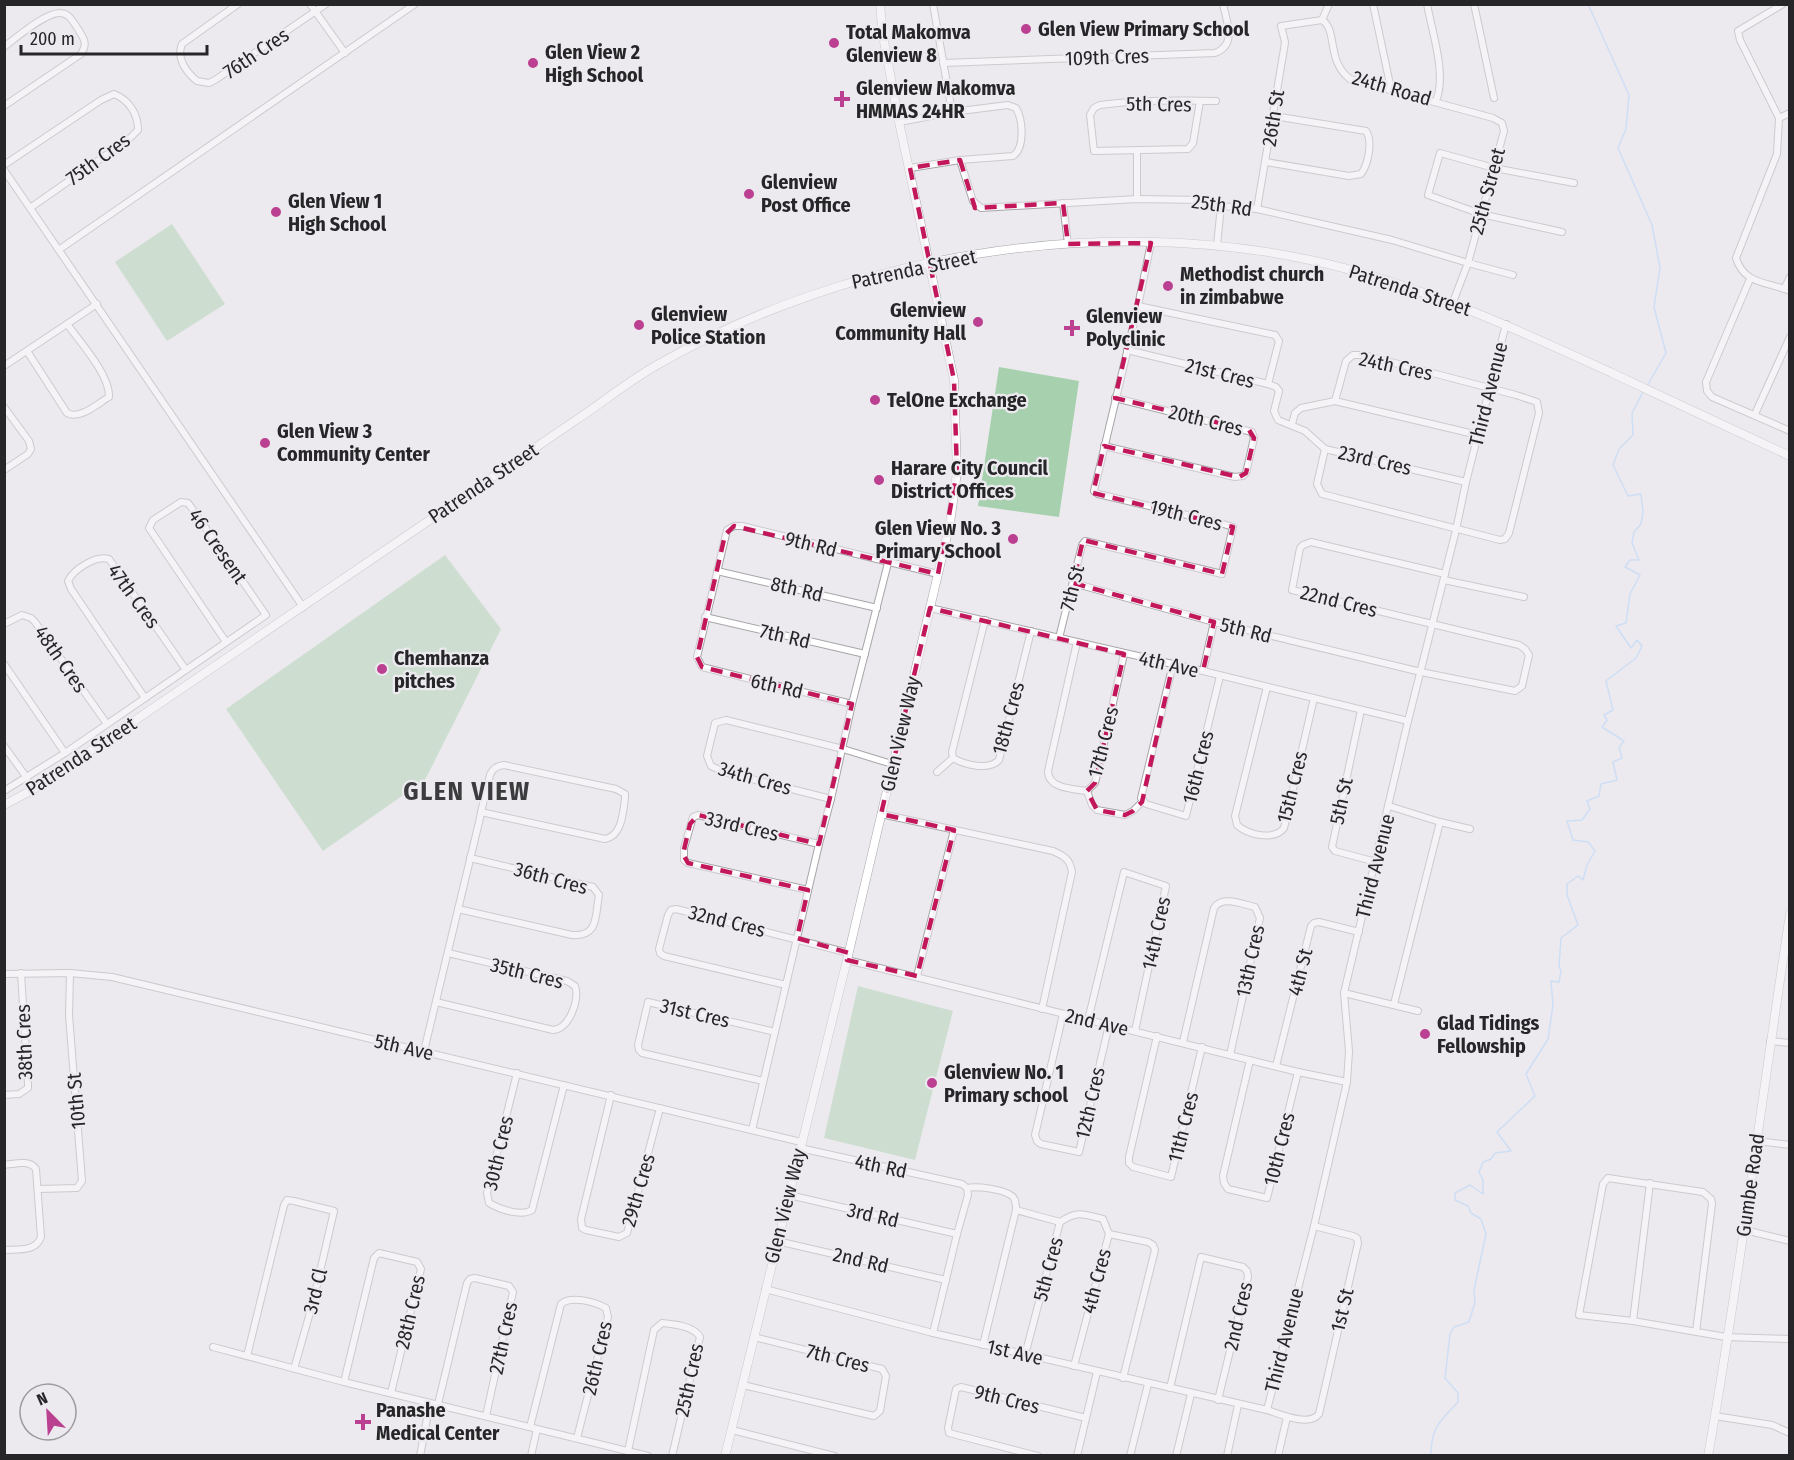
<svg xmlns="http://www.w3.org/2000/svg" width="1794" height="1460" font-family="'Fira Sans Condensed',sans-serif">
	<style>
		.green { fill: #a7d1ae }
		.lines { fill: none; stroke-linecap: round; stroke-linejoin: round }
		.stream { stroke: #a7d1fd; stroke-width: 1.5 }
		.minor-casing { stroke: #a6a5a8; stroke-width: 8 }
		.tertiary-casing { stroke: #a6a5a8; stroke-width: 9 }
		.minor { stroke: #fff; stroke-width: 6 }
		.tertiary { stroke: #fff; stroke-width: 8 }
		.marked { fill: none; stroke: #c2185b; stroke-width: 4.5; stroke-dasharray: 12 8; stroke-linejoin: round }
		.poi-dot { fill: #bb4091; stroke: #eceaee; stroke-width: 2 }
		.labels { text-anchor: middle; stroke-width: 4.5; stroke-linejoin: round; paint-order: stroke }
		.poi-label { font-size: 20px; font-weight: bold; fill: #262527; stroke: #eceaee; text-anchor: start }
		.street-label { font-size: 20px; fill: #262527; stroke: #eceaee }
		.district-label { font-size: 26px; font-weight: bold; letter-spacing: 1.5px; fill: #3c3b3e; stroke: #eceaee }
	</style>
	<rect width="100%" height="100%" fill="#eceaee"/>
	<!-- green -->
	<g class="green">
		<path d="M172,224l53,80 -58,37 -52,-79z"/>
		<path d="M999,367l80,14 -20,136 -81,-11z"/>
		<path d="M445,555l56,74 -76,151 -102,71 -97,-142z"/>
		<path d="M858,986l95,25 -38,149 -91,-22z"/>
	</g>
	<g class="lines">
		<!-- stream -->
		<g class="stream">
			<path d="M1588,4l41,91 -3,34 -8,19 34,77 8,43 -6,39 12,46 -19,33"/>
			<path d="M1431,1456c0,-30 9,-34 27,-54v-9l-13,-15 5,-44 4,-7 15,-5 6,-20 -1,-12 12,-56 -5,-15 -10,-6 -3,-7 -13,-6v-7l15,-8 13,9v-14l-4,-8 4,-10 8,-3 4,-6 16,-2 -14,-19 38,-36 -9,-22 22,-35 5,-34 -2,-24 8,1 2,-11 -2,-5 2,-28 17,-13 -11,-30v-11l11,-8 5,4 4,-15 8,-14 -7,-9 -15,-2 -6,-19 15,-1 8,-11 -3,-8 12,-5 2,-12 16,-4 -4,-18 9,-4 -3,-11 5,-6 -22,-14 5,-7 -3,-5 9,-5 -7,-29 30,-23 6,-12 -5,-6 -6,8 -15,-22 10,-3 4,-29 10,-19 -15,-8 5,-7h9l-7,-17 2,-11 7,-8 2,-12 -2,-18 -13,2 -15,-31 6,-16 14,-14 -1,-22 11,-21"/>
		</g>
		<!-- minor casing -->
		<g class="minor-casing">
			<g id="minor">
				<path d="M238,4l-56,40c-6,14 4,28 15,37l12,2 6,-3 111,-76"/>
				<path d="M310,4l35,49"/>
				<path d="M933,4l19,108"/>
				<path d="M1373,4l18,85"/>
				<path d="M1427,4c5,28 20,71 9,97"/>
				<path d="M1474,4l20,94"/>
				<path d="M1783,4l-45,27 2,9 39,78 -2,36 -41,104c8,27 33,24 54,33"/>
				<path d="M1322,20c16,10 4,41 28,59l143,39 9,5 2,8 -36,132 45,12"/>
				<path d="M1322,20l7,-16"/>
				<path d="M4,47c12,-9 43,-36 57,-34 9,1 12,9 17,16 6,10 10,14 3,25l-77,52"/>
				<path d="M943,63l272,-10c22,-8 12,-30 8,-49"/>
				<path d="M1200,101l-7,42 -5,6 -94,2 -4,-36 4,-7 6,-3c38,-5 78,-5 116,-4"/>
				<path d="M1779,118l11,-5"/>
				<path d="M899,122l53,-10 56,-7 8,3c7,12 9,40 -3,48l-53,4 -50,8"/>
				<path d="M1137,151v48"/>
				<path d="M960,160l13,41 8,7 156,-9 67,1 17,6 36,3 135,31 76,23 -15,39"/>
				<path d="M1266,162l83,14 12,-2c7,-9 12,-33 5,-43l-92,-15"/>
				<path d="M4,165l97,-65 13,-6c15,6 24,20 24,36l-9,9 -99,69"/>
				<path d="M4,170l299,437"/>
				<path d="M1063,203l5,41"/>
				<path d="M1257,209l27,-160 1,-7 -4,-16 41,-6"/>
				<path d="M1562,232l-81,-18 -53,-19 12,-42 54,15 80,15"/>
				<path d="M1217,245l4,-39"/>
				<path d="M60,249l355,-245"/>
				<path d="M1750,279l-44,103 1,9 5,6 78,34"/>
				<path d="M1784,289l6,-12"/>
				<path d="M1127,350l141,34 11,-43 -4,-6 -137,-29"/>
				<path d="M27,351l40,62c13,7 30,-9 42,-16 1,-22 -29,-55 -42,-73"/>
				<path d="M4,366l93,-62"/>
				<path d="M1268,384l8,3 3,4 -5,20 4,9 27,11 20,18"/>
				<path d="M4,407l25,34 2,8 -3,5 -24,16"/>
				<path d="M1755,414l35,-77"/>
				<path d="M1292,424l3,-11 6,-5 34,-7"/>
				<path d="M1104,446l131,31 8,-1 3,-3 8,-35 -2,-6 -137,-34"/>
				<path d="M1466,482l-141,-33 -8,35 5,10 178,46 5,-1 4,-6 30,-120 -2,-11 -21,-7 -152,-40h-11l-7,6 -11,40 143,34"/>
				<path d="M717,571l160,37"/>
				<path d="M1444,580l80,17"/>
				<path d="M1073,583l141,39 207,50 94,19 7,-5 7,-31 -4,-6 -6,-4 -227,-55 8,-42 3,-3 8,-3 134,32"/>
				<path d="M930,608l273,63 205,50"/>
				<path d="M705,617l160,37"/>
				<path d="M4,624l18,-9 9,3 4,4 72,102"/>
				<path d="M1059,638l23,-93 3,-4 137,33 11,-47 -16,-5 -119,-28 -4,-3 44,-185 13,-63"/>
				<path d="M1077,642l-29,129c0,18 26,18 39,20l8,-8 29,-129"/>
				<path d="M4,664l61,89"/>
				<path d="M1173,664l-32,134 5,6 40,12 34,-140"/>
				<path d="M1203,671l11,-49"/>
				<path d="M1267,687l-32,129 2,9c11,10 37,16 47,3l30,-130"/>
				<path d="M145,698l-74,-109 -3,-8c6,-12 28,-26 41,-22l77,111"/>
				<path d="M852,704l-150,-37 -5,-10 30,-127 7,-4h8l196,48"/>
				<path d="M1361,710l-29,137 3,4 41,11"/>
				<path d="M4,746l23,32"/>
				<path d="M953,758c12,7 36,13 46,2l32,-129"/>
				<path d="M953,758l-1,-6 33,-132"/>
				<path d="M937,772l16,-14"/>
				<path d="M4,791l61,-38 201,-138 -75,-108 -3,-4 -7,-1 -28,18 -4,8 77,114"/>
				<path d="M1087,791l5,14 5,5 28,5 8,-4 9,-9"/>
				<path d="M831,799l-107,-27 -13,-6 -4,-10 8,-33 11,-3 117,29 49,15"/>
				<path d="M1389,806l51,16 30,7"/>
				<path d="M881,814l172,37c11,5 17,8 19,21l-30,137"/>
				<path d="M808,890l-120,-27 -4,-3v-12l9,-31 5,-2 121,29"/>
				<path d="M458,909l114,26c27,2 23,-19 27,-40l-6,-8 -123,-29"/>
				<path d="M847,960l451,112 49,10"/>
				<path d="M4,974l66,-1 42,4 689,165"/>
				<path d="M917,976l37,-146"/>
				<path d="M786,985l-122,-29 -4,-3 -1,-4 9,-34 3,-5 5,-1 173,44"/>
				<path d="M1344,993l74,18"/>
				<path d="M436,1002l117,28c16,-1 27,-30 22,-44l-8,-5 -119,-28"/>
				<path d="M1394,1004l46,-182"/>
				<path d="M1063,1014l-28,121 2,6 4,3 38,8 30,-127"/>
				<path d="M1088,1020l36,-148 42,14 -31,145"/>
				<path d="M1157,1036l-28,121v6l4,4 38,10 31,-130"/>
				<path d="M1770,1041l20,2"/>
				<path d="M1183,1042l31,-134c8,-13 28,-4 41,-1l5,11 -30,137"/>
				<path d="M424,1051c19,-78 37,-155 56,-233l1,-6 9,-37c3,-7 7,-9 14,-10l112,24 9,5v4c-2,15 -3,38 -20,41l-124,-27"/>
				<path d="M1250,1060l-27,116 1,7 4,6 39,9 31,-126"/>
				<path d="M1276,1066l35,-140 3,-3 5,-1 40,10"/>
				<path d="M517,1073l-30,120 2,10c10,6 32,14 43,7l32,-125"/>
				<path d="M763,1081l-121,-28 -3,-3 -1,-5 10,-43 127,30"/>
				<path d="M4,1095l15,-1 9,-6v-4l-7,-111"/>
				<path d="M611,1095l-30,124 1,9 4,2 33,7 8,-4 33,-125"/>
				<path d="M752,1130l67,-286 12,-45 21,-95 36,-141"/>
				<path d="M1757,1141l33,4"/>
				<path d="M800,1148l162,36 5,4 1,7 -11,39 -24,99"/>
				<path d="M4,1165c11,-1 25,-6 32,4l5,68c-5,15 -23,12 -37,13"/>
				<path d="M967,1188c10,-2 36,1 45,8 4,3 4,9 4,14"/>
				<path d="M38,1189l39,-1 5,-7 -13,-166 1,-42"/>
				<path d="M789,1195l168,39"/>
				<path d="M1060,1222c18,-12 23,-8 43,-3l6,15"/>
				<path d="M1745,1230l45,11"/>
				<path d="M777,1241l169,39"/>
				<path d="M765,1289l168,44 334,77c13,4 42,17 52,4l39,-171 -1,-5 -4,-2 -39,-10"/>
				<path d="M1633,1321l17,-138"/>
				<path d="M1696,1332l16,-128 -1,-5 -8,-7 -95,-14 -5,6 -24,131 54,6 93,16 64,2"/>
				<path d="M983,1345l33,-135 44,12 -35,133"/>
				<path d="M213,1347l131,35 304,74"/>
				<path d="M247,1356l37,-151 3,-5 7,1 40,10 -21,91 -19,67"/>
				<path d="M1074,1366l35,-132 39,8 5,3 2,5 -32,128"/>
				<path d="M344,1382l30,-124 5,-5 38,9 4,7 -30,124"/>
				<path d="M743,1385l131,31 6,-5 6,-35 -4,-7 -128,-32"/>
				<path d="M1170,1388l31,-131 42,10 4,4 1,6 -30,123"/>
				<path d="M438,1404l29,-121 3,-4 5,-1 34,8 4,6 -27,124"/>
				<path d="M1267,1410l47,-184 33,-144 2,-31 -5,-58 64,-272 48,-191 10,-48 40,-158"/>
				<path d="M1715,1416l57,9 18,8"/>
				<path d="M530,1427l31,-123c10,-9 34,-2 45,4l2,9 -31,121"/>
				<path d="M732,1430l102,26"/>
				<path d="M628,1451l26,-121 8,-7c12,1 32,3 38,14l-28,119"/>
				<path d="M420,1456l10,-53"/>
				<path d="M531,1456l6,-27"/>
				<path d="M1038,1456l-89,-23 -1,-5 8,-39 5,-2 125,31"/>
				<path d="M1077,1456l20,-84"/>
				<path d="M1130,1456l18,-72"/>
				<path d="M1176,1456l15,-62"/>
				<path d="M1227,1456l11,-51"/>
				<path d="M1278,1456l9,-39"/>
			</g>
		</g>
		<!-- tertiary casing -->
		<g class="tertiary-casing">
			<g id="tertiary">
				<path d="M4,805l30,-16c127,-86 254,-172 381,-259 53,-36 107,-73 161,-110 27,-18 53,-39 81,-55 189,-109 440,-151 653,-105 107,23 204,68 302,113 59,28 118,55 178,83"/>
				<path d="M725,1456l122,-496 103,-437 7,-51 -3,-92 -55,-258 -16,-86 -3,-32"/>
				<path d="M1708,1456c32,-180 54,-361 82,-542"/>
			</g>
		</g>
		<!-- minor -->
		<use href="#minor" class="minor"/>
		<!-- tertiary -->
		<use href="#tertiary" class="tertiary"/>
	</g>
	<!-- marked area -->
	<path d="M0 0H1794V1460H0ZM960,160l15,48 88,-5 5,41 83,-1 -36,155 134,32 5,8 -8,35 -7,4 -135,-31 -11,47 140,34 -11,47 -139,-34 -10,43 141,39 -11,49 -30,-7 -31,138 -9,9 -8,4 -28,-5 -10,-19 8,-8 29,-129 -194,-46 -49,206 73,16 -37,146 -70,-16 2,-7 -52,-15 11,-48 -120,-27 -5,-9 7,-30 8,-9 121,29 33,-140 -150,-37 -5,-10 28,-122 9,-9 204,48 19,-102 -3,-92 -44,-212z" fill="#eceaee" fill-opacity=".55" fill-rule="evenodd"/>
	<path class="marked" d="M960,160l15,48 88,-5 5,41 83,-1 -36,155 134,32 5,8 -8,35 -7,4 -135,-31 -11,47 140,34 -11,47 -139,-34 -10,43 141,39 -11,49 -30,-7 -31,138 -9,9 -8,4 -28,-5 -10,-19 8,-8 29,-129 -194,-46 -49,206 73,16 -37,146 -70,-16 2,-7 -52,-15 11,-48 -120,-27 -5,-9 7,-30 8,-9 121,29 33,-140 -150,-37 -5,-10 28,-122 9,-9 204,48 19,-102 -3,-92 -44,-212z"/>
	<!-- markers -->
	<g class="poi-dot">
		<circle cx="1026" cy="29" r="6"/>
		<circle cx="834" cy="43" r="6"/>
		<circle cx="533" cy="63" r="6"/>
		<path d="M839 90h6v6h6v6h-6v6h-6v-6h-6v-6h6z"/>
		<circle cx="749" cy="194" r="6"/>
		<circle cx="276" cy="212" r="6"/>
		<circle cx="1168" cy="286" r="6"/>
		<circle cx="978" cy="322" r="6"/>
		<circle cx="639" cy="325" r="6"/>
		<path d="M1069 319h6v6h6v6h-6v6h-6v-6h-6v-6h6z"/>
		<circle cx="875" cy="400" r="6"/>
		<circle cx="265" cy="443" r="6"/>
		<circle cx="879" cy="480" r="6"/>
		<circle cx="1013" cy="539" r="6"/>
		<circle cx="382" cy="669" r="6"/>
		<circle cx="1425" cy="1034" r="6"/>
		<circle cx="932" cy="1083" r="6"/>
		<path d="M360 1413h6v6h6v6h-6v6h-6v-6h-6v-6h6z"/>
	</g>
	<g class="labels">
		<!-- poi labels -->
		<g class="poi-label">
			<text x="1038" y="36">Glen View Primary School</text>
			<text x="846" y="39">Total Makomva<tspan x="846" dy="23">Glenview 8</tspan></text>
			<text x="545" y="59">Glen View 2<tspan x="545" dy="23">High School</tspan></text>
			<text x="856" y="95">Glenview Makomva<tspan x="856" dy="23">HMMAS 24HR</tspan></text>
			<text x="761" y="189">Glenview<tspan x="761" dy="23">Post Office</tspan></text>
			<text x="288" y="208">Glen View 1<tspan x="288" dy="23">High School</tspan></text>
			<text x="1180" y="281">Methodist church<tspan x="1180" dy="23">in zimbabwe</tspan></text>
			<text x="966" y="317" text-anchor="end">Glenview<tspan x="966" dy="23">Community Hall</tspan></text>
			<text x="651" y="321">Glenview<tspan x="651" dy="23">Police Station</tspan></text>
			<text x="1086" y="323">Glenview<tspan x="1086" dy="23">Polyclinic</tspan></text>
			<text x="887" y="407">TelOne Exchange</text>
			<text x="277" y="438">Glen View 3<tspan x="277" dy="23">Community Center</tspan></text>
			<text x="891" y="475">Harare City Council<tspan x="891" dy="23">District Offices</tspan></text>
			<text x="1001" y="535" text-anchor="end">Glen View No. 3<tspan x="1001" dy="23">Primary School</tspan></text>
			<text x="394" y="665">Chemhanza<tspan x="394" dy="23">pitches</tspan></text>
			<text x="1437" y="1030">Glad Tidings<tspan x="1437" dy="23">Fellowship</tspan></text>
			<text x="944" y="1079">Glenview No. 1<tspan x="944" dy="23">Primary school</tspan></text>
			<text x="376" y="1417">Panashe<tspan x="376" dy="23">Medical Center</tspan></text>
		</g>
		<!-- street labels -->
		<g class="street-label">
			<text transform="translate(256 53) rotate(-34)" y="7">76th Cres</text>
			<text transform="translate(1107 57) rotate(-2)" y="7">109th Cres</text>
			<text transform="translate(1392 88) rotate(16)" y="7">24th Road</text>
			<text transform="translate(1159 104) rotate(1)" y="7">5th Cres</text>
			<text transform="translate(1273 118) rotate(-81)" y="7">26th St</text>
			<text transform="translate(98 159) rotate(-36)" y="7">75th Cres</text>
			<text transform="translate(1487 191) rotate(-75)" y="7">25th Street</text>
			<text transform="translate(1222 205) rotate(8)" y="7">25th Rd</text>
			<text transform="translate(914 269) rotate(-12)" y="7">Patrenda Street</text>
			<text transform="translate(1410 290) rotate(18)" y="7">Patrenda Street</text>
			<text transform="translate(1396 366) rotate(12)" y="7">24th Cres</text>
			<text transform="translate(1220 373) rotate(14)" y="7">21st Cres</text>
			<text transform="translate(1488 394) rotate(-76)" y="7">Third Avenue</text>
			<text transform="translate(1206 420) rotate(14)" y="7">20th Cres</text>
			<text transform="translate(1375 460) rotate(13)" y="7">23rd Cres</text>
			<text transform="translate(483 483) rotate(-34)" y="7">Patrenda Street</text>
			<text transform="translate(1186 515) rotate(14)" y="7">19th Cres</text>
			<text transform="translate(811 544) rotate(14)" y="7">9th Rd</text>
			<text transform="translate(218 546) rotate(55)" y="7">46 Cresent</text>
			<text transform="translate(1072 588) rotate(-76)" y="7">7th St</text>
			<text transform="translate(797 589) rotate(13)" y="7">8th Rd</text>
			<text transform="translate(134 596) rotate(54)" y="7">47th Cres</text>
			<text transform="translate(1339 601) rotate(14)" y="7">22nd Cres</text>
			<text transform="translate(1246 630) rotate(14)" y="7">5th Rd</text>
			<text transform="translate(785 636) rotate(13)" y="7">7th Rd</text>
			<text transform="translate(61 659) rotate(55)" y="7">48th Cres</text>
			<text transform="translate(1169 664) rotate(13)" y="7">4th Ave</text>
			<text transform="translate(777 686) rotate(13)" y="7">6th Rd</text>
			<text transform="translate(1008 718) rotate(-75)" y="7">18th Cres</text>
			<text transform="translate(900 734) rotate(-77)" y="7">Glen View Way</text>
			<text transform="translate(1103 742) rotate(-76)" y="7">17th Cres</text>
			<text transform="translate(81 756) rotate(-33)" y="7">Patrenda Street</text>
			<text transform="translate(1198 767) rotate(-76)" y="7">16th Cres</text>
			<text transform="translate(755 778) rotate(16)" y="7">34th Cres</text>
			<text transform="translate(1292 787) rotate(-76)" y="7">15th Cres</text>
			<text transform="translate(1341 801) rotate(-78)" y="7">5th St</text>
			<text transform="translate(742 826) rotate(13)" y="7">33rd Cres</text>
			<text transform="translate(1375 866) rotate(-76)" y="7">Third Avenue</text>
			<text transform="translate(551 878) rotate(15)" y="7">36th Cres</text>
			<text transform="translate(727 921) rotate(14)" y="7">32nd Cres</text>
			<text transform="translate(1156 933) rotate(-78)" y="7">14th Cres</text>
			<text transform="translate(1250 961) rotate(-78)" y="7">13th Cres</text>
			<text transform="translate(1300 972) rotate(-76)" y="7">4th St</text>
			<text transform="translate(527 973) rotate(14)" y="7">35th Cres</text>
			<text transform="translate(695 1013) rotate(13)" y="7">31st Cres</text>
			<text transform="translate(1097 1022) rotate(13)" y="7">2nd Ave</text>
			<text transform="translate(24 1042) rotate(-92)" y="7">38th Cres</text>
			<text transform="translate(404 1047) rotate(13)" y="7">5th Ave</text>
			<text transform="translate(76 1101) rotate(-95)" y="7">10th St</text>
			<text transform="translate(1090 1103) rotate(-77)" y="7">12th Cres</text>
			<text transform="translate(1183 1127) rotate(-76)" y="7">11th Cres</text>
			<text transform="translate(1279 1149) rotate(-76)" y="7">10th Cres</text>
			<text transform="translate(498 1153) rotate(-77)" y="7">30th Cres</text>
			<text transform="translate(881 1166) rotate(12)" y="7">4th Rd</text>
			<text transform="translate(1750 1185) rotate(-82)" y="7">Gumbe Road</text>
			<text transform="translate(638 1190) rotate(-74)" y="7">29th Cres</text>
			<text transform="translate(785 1206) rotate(-76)" y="7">Glen View Way</text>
			<text transform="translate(873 1215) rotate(13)" y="7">3rd Rd</text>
			<text transform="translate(861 1260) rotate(13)" y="7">2nd Rd</text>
			<text transform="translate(1048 1269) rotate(-75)" y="7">5th Cres</text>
			<text transform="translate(1096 1281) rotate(-75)" y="7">4th Cres</text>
			<text transform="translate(315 1291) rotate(-76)" y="7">3rd Cl</text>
			<text transform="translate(1342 1310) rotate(-77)" y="7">1st St</text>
			<text transform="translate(410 1312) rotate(-77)" y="7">28th Cres</text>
			<text transform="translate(1238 1316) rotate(-77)" y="7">2nd Cres</text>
			<text transform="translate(503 1338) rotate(-78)" y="7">27th Cres</text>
			<text transform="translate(1284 1340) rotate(-76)" y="7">Third Avenue</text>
			<text transform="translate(1015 1352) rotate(13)" y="7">1st Ave</text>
			<text transform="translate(597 1358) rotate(-77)" y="7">26th Cres</text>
			<text transform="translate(838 1358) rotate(14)" y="7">7th Cres</text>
			<text transform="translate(689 1380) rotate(-78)" y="7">25th Cres</text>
			<text transform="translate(1007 1399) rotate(14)" y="7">9th Cres</text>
		</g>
		<!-- district labels -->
		<g class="district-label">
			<text x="467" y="800">GLEN VIEW</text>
		</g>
	</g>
	<!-- border -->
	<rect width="1794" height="1460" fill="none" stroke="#262527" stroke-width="12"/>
	<!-- north arrow -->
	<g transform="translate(48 1412) rotate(336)"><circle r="28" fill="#eceaee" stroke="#9d9b9e" stroke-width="1.5"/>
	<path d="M0-4.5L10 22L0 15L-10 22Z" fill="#bb4091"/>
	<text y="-9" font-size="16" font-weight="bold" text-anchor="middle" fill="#262527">N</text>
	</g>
	<!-- scale -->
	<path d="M21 45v9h186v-9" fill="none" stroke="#262527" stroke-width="3"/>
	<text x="30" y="45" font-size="18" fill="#262527" stroke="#eceaee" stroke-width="4.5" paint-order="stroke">200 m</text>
</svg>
